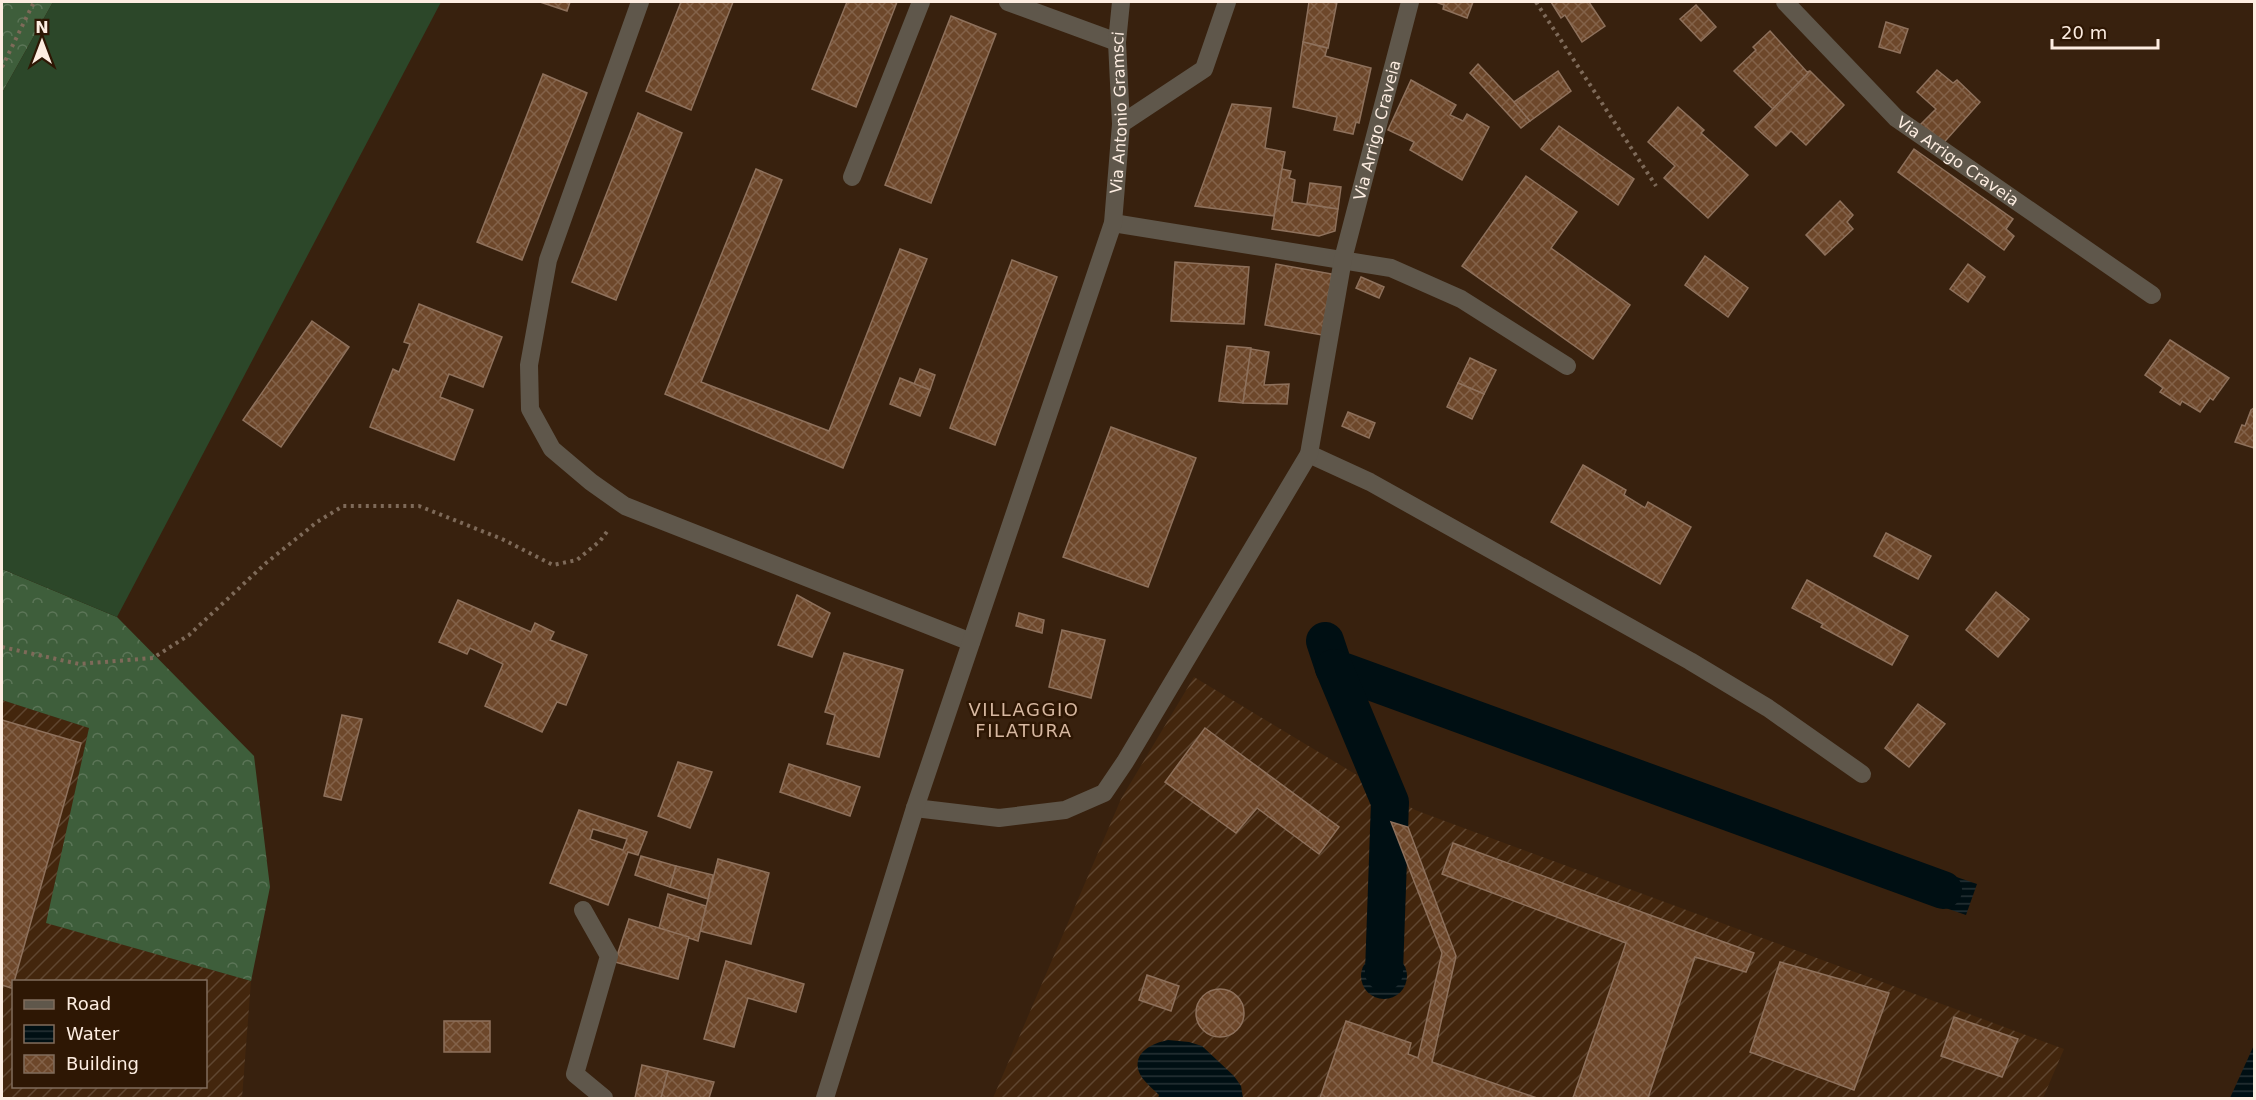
<svg xmlns="http://www.w3.org/2000/svg" width="2256" height="1100" font-family="'DejaVu Sans',sans-serif">
	<style>
		.industrial { fill: url(#industrial-furrows); fill-rule: evenodd }
		.forest { fill: url(#forest-crowns) }
		.pitch { fill: #2c4729 }
		.water { fill: url(#water-rules) }
		.lines { fill: none; stroke-linecap: round; stroke-linejoin: round }
		.canal { stroke: #000f13; stroke-width: 38 }
		.building { fill: url(#building-cross-hatch); stroke: #8e715c; stroke-width: 1.5; fill-rule: evenodd }
		.path { stroke: #7e6a59; stroke-width: 4; stroke-dasharray: 3 4.5; stroke-linecap: butt }
		.minor { stroke: #5f574b; stroke-width: 18 }
		.tertiary { stroke: #5f574b; stroke-width: 18 }
		.labels { text-anchor: middle; stroke-width: 5; stroke-linejoin: round; paint-order: stroke }
		.street-label { font-size: 16px; fill: #fdede1; stroke: #2e1704 }
		.neighbourhood-label { font-size: 18px; letter-spacing: 1.5px; fill: #d7b8a1; stroke: #2e1704 }
	</style>
	<defs>
		<pattern id="industrial-furrows" width="10" height="10" patternUnits="userSpaceOnUse" patternTransform="scale(1.5)"><rect width="10" height="10" fill="#43260d"/><path d="M-1 1l2-2M0 10L10 0M9 11l2-2" fill="none" stroke="#5f4630"/></pattern>
		<pattern id="forest-crowns" width="20" height="18" patternUnits="userSpaceOnUse" patternTransform="scale(1.5)"><rect width="20" height="18" fill="#3e5e3b"/><path d="M2 6a3 3 0 1 1 6 0M12 15a3 3 0 1 1 6 0" fill="none" stroke="#5b7557"/></pattern>
		<pattern id="water-rules" width="6" height="5" patternUnits="userSpaceOnUse" patternTransform="scale(1.5)"><rect width="6" height="5" fill="#000f13"/><path d="M0 2.5h6" fill="none" stroke="#263235"/></pattern>
		<pattern id="building-cross-hatch" width="8" height="8" patternUnits="userSpaceOnUse" patternTransform="scale(1.5)"><rect width="8" height="8" fill="#6d472a"/><path d="M0 0l8 8M0 8l8-8" fill="none" stroke="#836249"/></pattern>
	</defs>
	<rect width="100%" height="100%" fill="#38210e"/>
	<!-- industrial -->
	<g class="industrial">
		<path d="M1194,677l221,133 649,239 -21,49h-1050l128,-299z"/>
		<path d="M2,700l87,28 -42,195 204,58 -9,117h-240zM14,982h192v104h-192z"/>
	</g>
	<!-- forest -->
	<g class="forest">
		<path d="M2,2h51l-51,91z"/>
		<path d="M2,569l115,48 137,139 16,131 -19,94 -205,-58 43,-195 -87,-28z"/>
	</g>
	<!-- pitch -->
	<path class="pitch" d="M53,2h388l-324,615 -115,-48v-476z"/>
	<!-- water -->
	<g class="water">
		<path d="M1901,858l76,26 -11,31 -76,-26z"/>
		<circle cx="1384" cy="976" r="23"/>
		<path d="M1168,1040l21,2 13,4 32,30 7,10 2,12h-85l1,-3c-6,-6 -17,-15 -20,-23 -7,-20 14,-29 29,-32z"/>
		<path d="M2254,1045v53h-24z"/>
	</g>
	<g class="lines">
		<!-- canal -->
		<g class="canal">
			<path d="M1325,641l9,27 609,222"/>
			<path d="M1334,668l56,134 -6,170"/>
		</g>
	</g>
	<!-- building -->
	<g class="building">
		<path d="M540,2h30l-3,9z"/>
		<path d="M681,2h52l-42,108 -45,-19z"/>
		<path d="M847,2h50l-41,105 -44,-18z"/>
		<path d="M1309,2h28l-9,46 -25,-6z"/>
		<path d="M1436,2h37l-6,16 -24,-9 1,-4z"/>
		<path d="M1551,2h29l1,1 8,-1 16,24 -23,16 -17,-27 -4,3z"/>
		<path d="M1696,5l20,22 -15,14 -21,-22z"/>
		<path d="M951,16l45,18 -65,169 -46,-18z"/>
		<path d="M1886,22l22,7 -8,24 -21,-6z"/>
		<path d="M1770,31l37,41 3,-1 -37,38 -39,-38 22,-21 -3,-3z"/>
		<path d="M1303,42l24,6 -2,8 46,12 -12,55 -3,-1 -3,12 -19,-4 3,-13 -44,-10z"/>
		<path d="M1478,64l37,39 15,18 -9,7 -51,-55z"/>
		<path d="M1937,70l16,13 4,-3 23,22 -41,46 -21,-21 18,-18 -19,-17z"/>
		<path d="M1558,71l13,20 -41,30 -16,-19z"/>
		<path d="M1810,71l34,34 -38,40 -15,-14 -15,15 -21,-19z"/>
		<path d="M543,74l44,19 -65,167 -45,-18z"/>
		<path d="M1411,80l45,25 -6,10 13,6 4,-7 22,13 -27,53 -52,-30 4,-8 -26,-12z"/>
		<path d="M1232,104l39,4 -6,40 20,4 -11,64 -79,-10z"/>
		<path d="M1678,107l26,23 -3,3 47,42 -40,43 -44,-40 11,-12 -27,-24z"/>
		<path d="M638,113l44,20 -66,167 -44,-18z"/>
		<path d="M1559,126l75,53 -16,26 -77,-56z"/>
		<path d="M1914,149l99,70 -7,10 8,7 -10,14 -106,-78z"/>
		<path d="M756,169l26,11 -81,202 128,49 71,-182 27,10 -84,209 -178,-74z"/>
		<path d="M1282,169l9,2 -2,7 6,2 -3,22 46,7 -3,22 -16,5 -47,-7z"/>
		<path d="M1526,176l51,36 -26,36 79,57 -37,54 -131,-93z"/>
		<path d="M1310,183l31,4 -3,22 -31,-5z"/>
		<path d="M1840,201l13,14 -6,7 6,7 -28,26 -19,-20z"/>
		<path d="M1705,256l43,32 -20,29 -43,-32z"/>
		<path d="M1012,260l45,17 -62,168 -45,-17z"/>
		<path d="M1175,262l74,5 -5,57 -73,-3z"/>
		<path d="M1276,264l56,10 -10,61 -57,-10z"/>
		<path d="M1968,264l17,13 -17,25 -18,-13z"/>
		<path d="M1361,277l23,10 -5,11 -23,-10z"/>
		<path d="M419,304l83,33 -19,50 -34,-13 -9,23 33,13 -19,50 -84,-33 23,-58 6,3 11,-28 -6,-2z"/>
		<path d="M312,321l37,26 -68,100 -38,-27z"/>
		<path d="M2170,340l59,38 -16,22 -3,-2 -10,14 -18,-11 -2,4 -20,-13 3,-4 -18,-13z"/>
		<path d="M1227,346l24,2 -8,55 -24,-2z"/>
		<path d="M1251,349l18,3 -5,33 25,-1 -2,20 -44,-1z"/>
		<path d="M1470,358l26,12 -12,24 -26,-11z"/>
		<path d="M920,369l15,6 -5,15 -16,-6z"/>
		<path d="M900,378l30,12 -10,26 -30,-12z"/>
		<path d="M1458,383l26,11 -12,25 -25,-12z"/>
		<path d="M2254,408v40l-19,-6 7,-17 3,1 6,-16z"/>
		<path d="M1348,412l27,11 -6,15 -27,-12z"/>
		<path d="M1111,427l85,31 -48,129 -85,-30z"/>
		<path d="M1583,465l43,25 -2,5 21,13 3,-6 43,25 -31,57 -109,-62z"/>
		<path d="M1886,533l45,23 -13,23 -44,-23z"/>
		<path d="M1807,580l101,56 -16,29 -71,-38 2,-3 -31,-16z"/>
		<path d="M1996,592l33,27 -31,38 -32,-27z"/>
		<path d="M797,595l33,18 -18,44 -34,-12z"/>
		<path d="M458,600l73,32 4,-9 19,9 -4,8 37,15 -21,50 -9,-3 -15,30 -57,-26 18,-42 -33,-16 -3,6 -28,-12z"/>
		<path d="M1019,613l25,7 -2,13 -26,-7z"/>
		<path d="M1062,630l43,10 -14,58 -42,-11z"/>
		<path d="M844,653l59,17 -24,87 -52,-13 8,-29 -10,-3z"/>
		<path d="M1918,704l27,20 -36,43 -24,-19z"/>
		<path d="M342,715l20,4 -21,81 -17,-4z"/>
		<path d="M2,720l79,23 -67,239 -2,6 2,1 -12,-4z"/>
		<path d="M1205,728l134,99 -20,27 -62,-46 -21,25 -71,-51z"/>
		<path d="M678,762l34,10 -22,56 -32,-12z"/>
		<path d="M789,764l71,23 -10,29 -70,-24z"/>
		<path d="M579,810l68,22 -9,23 -10,-3 -20,53 -58,-22zM593,829l34,10 -4,11 -33,-11z"/>
		<path d="M1391,822l17,5 48,129 -24,106 105,36h-217l26,-77 65,22 -3,11 10,4 24,-105z"/>
		<path d="M1453,843l301,110 -8,19 -51,-15 -47,141h-75l53,-155 -184,-69z"/>
		<path d="M641,856l35,10 -6,21 -35,-12z"/>
		<path d="M718,859l51,14 -18,71 -51,-13z"/>
		<path d="M676,866l37,9 -5,24 -38,-12z"/>
		<path d="M668,894l38,12 -8,35 -39,-13z"/>
		<path d="M629,919l60,18 -11,42 -63,-17z"/>
		<path d="M726,961l78,23 -8,28 -48,-14 -14,49 -30,-8z"/>
		<path d="M1780,962l109,31 -35,97 -104,-38z"/>
		<path d="M1147,975l32,11 -8,25 -32,-11z"/>
		<circle cx="1220" cy="1013" r="24"/>
		<path d="M1954,1017l64,22 -16,38 -61,-21z"/>
		<rect x="444" y="1021" width="46" height="31"/>
		<path d="M642,1065l26,6 -7,27h-26z"/>
		<path d="M668,1071l46,11 -5,16h-48z"/>
	</g>
	<g class="lines">
		<!-- path -->
		<g class="path">
			<path d="M1536,2l120,184"/>
			<path d="M2,67l32,-65"/>
			<path d="M2,647l77,17 74,-6 36,-23 77,-72 51,-41 26,-16h76l83,33 51,26 24,-5 23,-19 9,-12"/>
		</g>
		<!-- minor -->
		<g class="minor">
			<path d="M640,2l-92,258 -19,105 1,44 22,40 39,33 34,24 346,136"/>
			<path d="M1008,2l109,40"/>
			<path id="s1" d="M1785,2l111,116 256,177"/>
			<path d="M1121,124l83,-55 23,-67"/>
			<path d="M852,177l69,-175"/>
			<path d="M1113,223l278,45 70,31 106,67"/>
			<path d="M1309,454l61,28 320,179 78,47 94,66"/>
			<path id="s2" d="M915,808l84,10 66,-8 39,-17 21,-31 184,-308 34,-195 67,-257"/>
			<path d="M583,910l26,46 -34,118 29,24"/>
		</g>
		<!-- tertiary -->
		<path class="tertiary" id="s3" d="M825,1098l90,-290 198,-585 8,-99 -4,-82 4,-40"/>
	</g>
	<g class="labels">
		<!-- street labels -->
		<g class="street-label">
			<text dy="6" stroke="none"><textPath href="#s3" startOffset="1032">Via Antonio Gramsci</textPath></text>
			<text dy="6" stroke="none"><textPath href="#s2" startOffset="921">Via Arrigo Craveia</textPath></text>
			<text dy="6" stroke="none"><textPath href="#s1" startOffset="236">Via Arrigo Craveia</textPath></text>
		</g>
		<!-- neighbourhood labels -->
		<g class="neighbourhood-label">
			<text x="1024" y="716">VILLAGGIO<tspan x="1024" dy="21">FILATURA</tspan></text>
		</g>
	</g>
	<!-- border -->
	<rect width="2256" height="1100" fill="none" stroke="#fdede1" stroke-width="6"/>
	<!-- legend -->
	<rect x="12" y="980" width="195" height="108" fill="#2e1704" stroke="#816d5c" stroke-width="1.5"/>
	<rect x="24" y="1000" width="30" height="9" fill="#5f574b" stroke="#816d5c" stroke-width="1.5"/>
	<text x="66" y="1010" font-size="18" fill="#fdede1">Road</text>
	<rect x="24" y="1025" width="30" height="18" fill="url(#water-rules)" stroke="#816d5c" stroke-width="1.5"/>
	<text x="66" y="1040" font-size="18" fill="#fdede1">Water</text>
	<rect x="24" y="1055" width="30" height="18" fill="url(#building-cross-hatch)" stroke="#816d5c" stroke-width="1.5"/>
	<text x="66" y="1070" font-size="18" fill="#fdede1">Building</text>
	<!-- north arrow -->
	<g transform="translate(42 42)" stroke="#2e1704" stroke-width="4.5" paint-order="stroke">
	<path d="M0-4.5L10 22L0 15L-10 22Z" fill="#fdede1"/>
	<text y="-9" font-size="16" font-weight="bold" text-anchor="middle" fill="#fdede1">N</text>
	</g>
	<!-- scale -->
	<path d="M2052 39v9h106v-9" fill="none" stroke="#fdede1" stroke-width="3"/>
	<text x="2061" y="39" font-size="18" fill="#fdede1" stroke="#2e1704" stroke-width="4.5" paint-order="stroke">20 m</text>
</svg>
